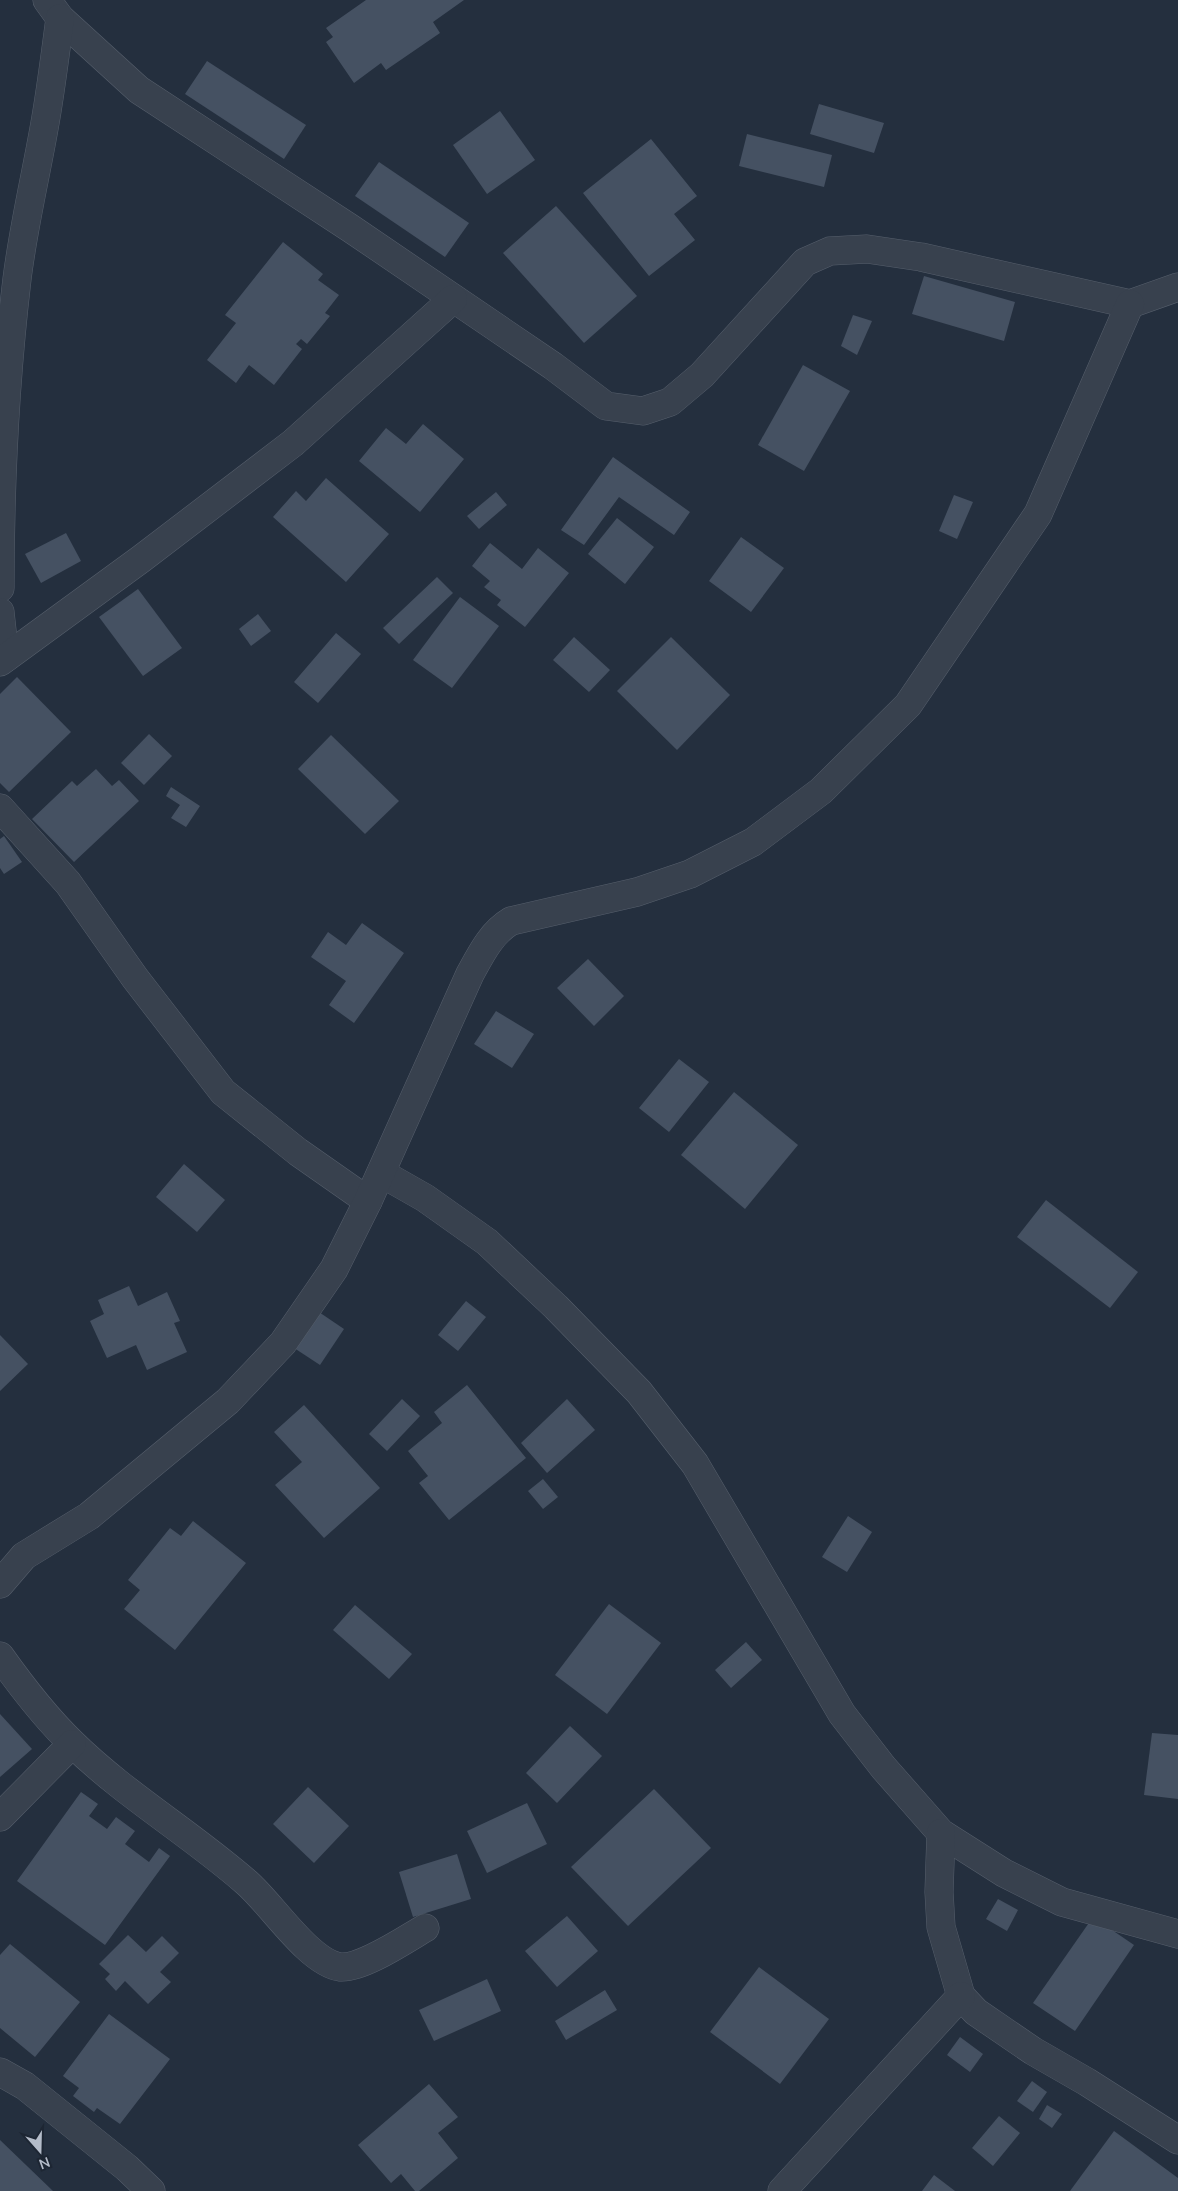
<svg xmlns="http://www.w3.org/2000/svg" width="1178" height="2191" font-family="'Nunito Sans',sans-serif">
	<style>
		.building { fill: #455162 }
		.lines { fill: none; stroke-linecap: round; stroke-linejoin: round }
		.minor-casing { stroke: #565f6c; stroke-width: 29 }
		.minor { stroke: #38414e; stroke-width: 28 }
	</style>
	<rect width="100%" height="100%" fill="#242f3e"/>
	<!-- building -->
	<g class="building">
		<path d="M366,0h98l-31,22 7,11 -54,37 -5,-7 -27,20 -28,-41 7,-5 -7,-9z"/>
		<path d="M207,61l99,64 -22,34 -99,-65z"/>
		<path d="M819,104l65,19 -10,30 -64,-19z"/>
		<path d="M500,111l35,49 -48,34 -34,-49z"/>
		<path d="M747,134l85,21 -8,32 -85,-21z"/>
		<path d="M651,139l46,57 -23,18 21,26 -46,36 -66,-83z"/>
		<path d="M379,162l90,61 -24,34 -90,-61z"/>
		<path d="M556,206l81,90 -53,47 -81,-90z"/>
		<path d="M283,242l40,32 -5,6 21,15 -14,18 5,3 -23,28 -6,-5 -5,5 6,5 -28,36 -25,-20 -13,18 -29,-23 29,-37 -11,-8z"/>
		<path d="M924,276l91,26 -11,39 -92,-27z"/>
		<path d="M853,315l19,6 -15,34 -16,-9z"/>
		<path d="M803,365l47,26 -46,80 -46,-26z"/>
		<path d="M423,424l41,35 -44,53 -61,-51 27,-33 20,16z"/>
		<path d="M613,457l77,55 -16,23 -55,-38 -35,48 -23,-15z"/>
		<path d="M326,478l63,56 -43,48 -73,-65 23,-26 10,10z"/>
		<path d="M496,492l11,13 -28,24 -12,-13z"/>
		<path d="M954,495l19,7 -16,37 -18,-8z"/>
		<path d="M617,518l37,29 -29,37 -37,-30z"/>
		<path d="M66,533l15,28 -40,22 -16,-29z"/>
		<path d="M741,537l43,31 -33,44 -42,-31z"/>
		<path d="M490,543l32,26 16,-21 31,25 -44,54 -28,-22 4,-5 -17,-13 6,-6 -18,-15z"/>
		<path d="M437,577l16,16 -54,51 -16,-16z"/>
		<path d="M138,589l44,59 -39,28 -44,-59z"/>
		<path d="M460,597l39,29 -47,62 -39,-28z"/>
		<path d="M258,614l13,17 -20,15 -12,-17z"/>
		<path d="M336,633l25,21 -43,49 -24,-21z"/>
		<path d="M574,637l36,33 -21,22 -36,-32z"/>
		<path d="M671,637l59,58 -53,55 -60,-59z"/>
		<path d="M17,677l54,55 -62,60 -9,-9v-89z"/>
		<path d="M149,734l23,22 -28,29 -23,-22z"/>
		<path d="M331,735l68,66 -34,33 -67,-65z"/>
		<path d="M96,769l16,17 7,-6 20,21 -65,61 -42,-43 40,-38 5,5z"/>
		<path d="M171,787l29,19 -14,21 -15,-9 9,-13 -14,-9z"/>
		<path d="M4,836l18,26 -18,12 -4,-6v-29z"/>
		<path d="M362,923l42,30 -50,70 -25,-18 17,-24 -35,-24 17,-25 18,13z"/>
		<path d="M588,959l36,37 -30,30 -37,-38z"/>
		<path d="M496,1011l38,23 -22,34 -38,-24z"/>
		<path d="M679,1059l30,23 -40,50 -30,-24z"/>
		<path d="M734,1092l64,53 -53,64 -64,-54z"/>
		<path d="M184,1164l41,36 -28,32 -41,-35z"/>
		<path d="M1046,1200l92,72 -28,36 -93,-71z"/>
		<path d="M129,1286l9,20 29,-14 13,29 -6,2 13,29 -40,18 -11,-25 -29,13 -17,-37 14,-7 -6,-14z"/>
		<path d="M466,1301l20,16 -28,34 -20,-16z"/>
		<path d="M310,1306l34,23 -24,36 -35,-23z"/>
		<path d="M0,1335l28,29 -28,27z"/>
		<path d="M467,1385l59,73 -77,62 -30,-37 9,-7 -20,-25 34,-28 -8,-11z"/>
		<path d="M402,1399l18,17 -33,35 -18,-17z"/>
		<path d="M567,1399l28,31 -48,43 -26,-30z"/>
		<path d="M304,1405l76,83 -56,50 -49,-53 27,-23 -28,-30z"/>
		<path d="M543,1479l15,18 -15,12 -15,-18z"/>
		<path d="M848,1516l24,16 -25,40 -25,-15z"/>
		<path d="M193,1521l53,42 -71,87 -51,-41 16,-19 -12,-10 42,-52 11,8z"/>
		<path d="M609,1604l52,39 -54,71 -52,-39z"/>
		<path d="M355,1605l57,49 -23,25 -56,-49z"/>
		<path d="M746,1642l16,18 -31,28 -16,-18z"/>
		<path d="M0,1714l32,35 -32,28z"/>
		<path d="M570,1726l32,30 -45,47 -31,-30z"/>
		<path d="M1152,1733l26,2v64l-34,-4z"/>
		<path d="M308,1787l41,39 -35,37 -41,-39z"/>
		<path d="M654,1789l57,59 -83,78 -57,-59z"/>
		<path d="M81,1792l17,12 -9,12 18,13 9,-12 19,14 -10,13 24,18 10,-14 11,8 -65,89 -88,-64z"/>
		<path d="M527,1803l20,41 -60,29 -20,-42z"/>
		<path d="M457,1854l14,45 -58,18 -14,-45z"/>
		<path d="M998,1899l20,11 -11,21 -21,-12z"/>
		<path d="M567,1916l31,35 -41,36 -32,-36z"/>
		<path d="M1093,1917l41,28 -59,86 -42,-28z"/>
		<path d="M128,1935l18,17 16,-16 17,17 -19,19 11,10 -23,22 -23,-23 -9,10 -11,-12 5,-5 -11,-10z"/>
		<path d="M10,1944l70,58 -45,55 -35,-29v-73z"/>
		<path d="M759,1967l70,52 -49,65 -70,-52z"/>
		<path d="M487,1979l14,32 -67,30 -15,-31z"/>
		<path d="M605,1990l12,20 -51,30 -11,-19z"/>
		<path d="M109,2014l61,45 -50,65 -23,-16 -3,4 -21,-16 6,-8 -16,-12z"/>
		<path d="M960,2037l23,17 -13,18 -23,-17z"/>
		<path d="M1032,2081l15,11 -14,20 -16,-11z"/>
		<path d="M429,2084l29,33 -20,16 20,25 -39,33h-4l-14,-17 -10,9 -33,-38z"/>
		<path d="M1047,2105l15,9 -10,14 -13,-9z"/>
		<path d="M999,2116l21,17 -27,33 -21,-18z"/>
		<path d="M1114,2131l64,47v13h-108z"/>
		<path d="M0,2140l53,51h-53z"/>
		<path d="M934,2175l21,16h-33z"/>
	</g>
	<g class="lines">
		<!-- minor casing -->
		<g class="minor-casing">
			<g id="minor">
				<path d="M47,0l13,18 79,72 211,138 203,138 53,40 37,5 27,-9 32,-27 103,-113 25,-11 37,-2 54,8 209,47 48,-17"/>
				<path d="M0,588c0,-103 5,-207 17,-309 7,-57 21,-112 30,-168 5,-31 9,-62 13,-93"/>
				<path d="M0,612l5,46"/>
				<path d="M0,662l141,-103 152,-116 160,-144"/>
				<path d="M0,808l68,75 67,95 88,114 75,60 70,49"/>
				<path d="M381,1173l44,25 62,44 69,65 83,85 56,72 147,250 41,53 58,66 63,40 58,29 116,32"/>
				<path d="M0,1584l24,-28 65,-40 139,-115 55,-58 51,-74 34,-68 102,-227c11,-20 21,-41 41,-53l126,-29 53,-18 63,-32 68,-51 87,-86 130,-191 92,-210"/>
				<path d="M0,1656c22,31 45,61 72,87 53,52 118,90 174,139 25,21 62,80 94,85 22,2 66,-28 85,-39"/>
				<path d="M0,1817l72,-73"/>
				<path d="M941,1833l-2,59 2,35 20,69 15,16 57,39 54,31 91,58"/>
				<path d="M0,2072l25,14 102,82 24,23"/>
				<path d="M782,2191l179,-195"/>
			</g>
		</g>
		<!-- minor -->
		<use href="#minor" class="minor"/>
	</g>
	<!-- north arrow -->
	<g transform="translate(40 2151) rotate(160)" stroke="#1d2633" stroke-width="4" paint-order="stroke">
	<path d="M0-4L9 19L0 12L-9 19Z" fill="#b4bcc9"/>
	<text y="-8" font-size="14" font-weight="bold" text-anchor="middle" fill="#b4bcc9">N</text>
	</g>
</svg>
